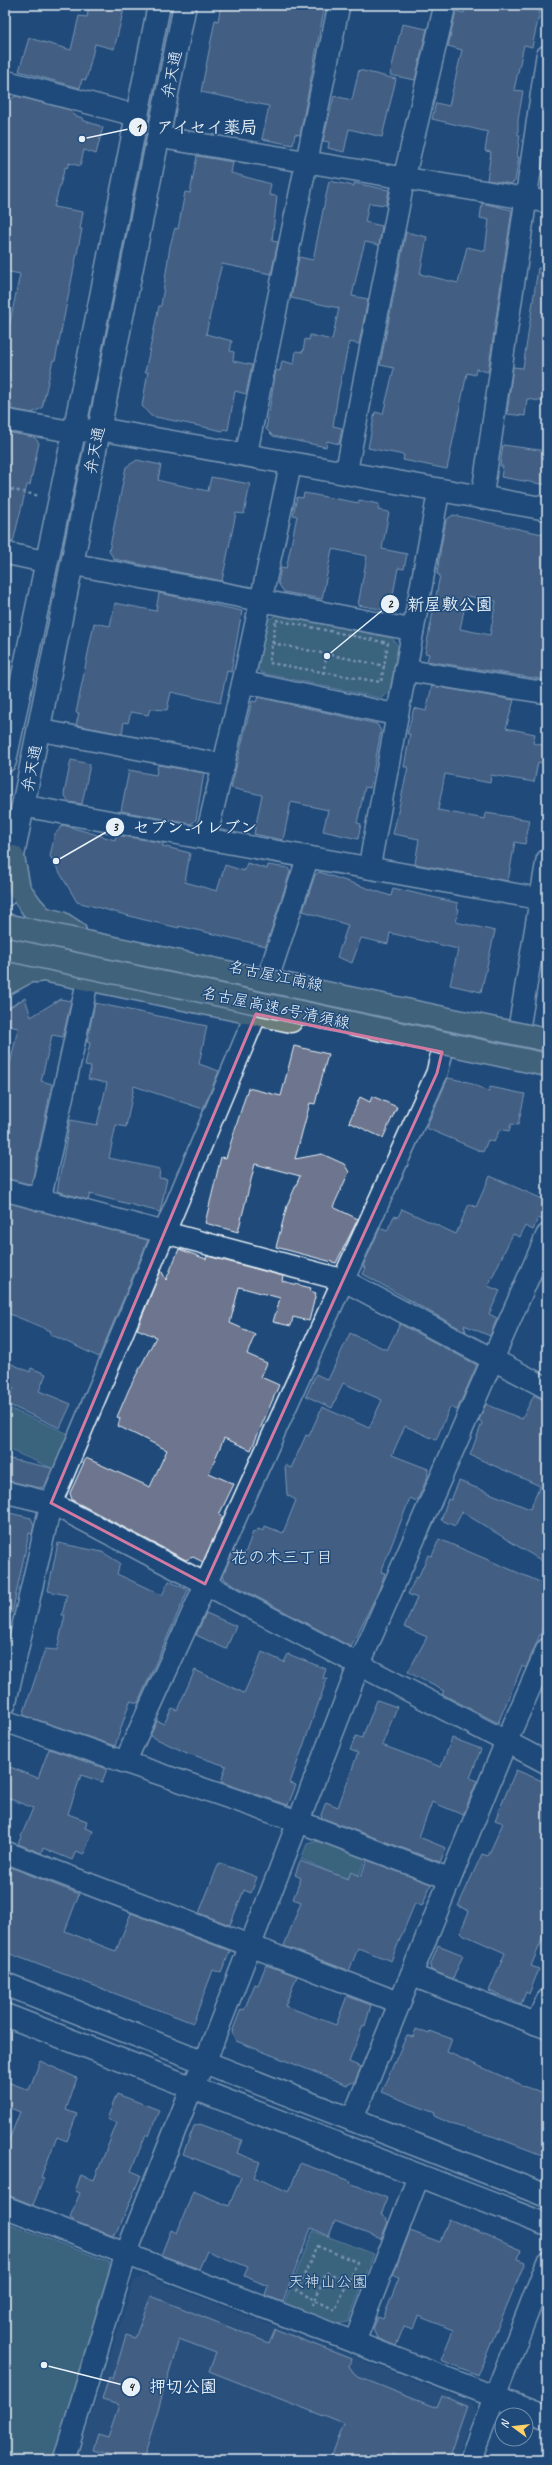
<svg xmlns="http://www.w3.org/2000/svg" width="552" height="2465" font-family="Caveat,'Klee One',sans-serif">
	<style>
		.built { fill: #365780 }
		.green { fill: #5c8084; stroke: #a2b8be }
		.building { fill: #6d768e; stroke: #e8f1f8; fill-rule: evenodd }
		.lines { fill: none; stroke-linecap: round; stroke-linejoin: round }
		.street-casing { stroke: #e8f1f8; stroke-width: 24 }
		.secondary-casing { stroke: #e8f1f8; stroke-width: 25 }
		.primary-casing { stroke: #e8f1f8; stroke-width: 25 }
		.path { stroke: #e8f1f8; stroke-width: 2.5; stroke-dasharray: 3 3; stroke-linecap: butt }
		.street { stroke: #1f4a7a; stroke-width: 21 }
		.secondary { stroke: #1f4a7a; stroke-width: 22 }
		.primary { stroke: #6c7e7c; stroke-width: 22 }
		.highway-bridge-casing { stroke: #e8f1f8; stroke-width: 25; stroke-linecap: butt }
		.highway-bridge { stroke: #6c7e7c; stroke-width: 22 }
		.marked { fill: none; stroke: #d37aa2; stroke-width: 3; stroke-linejoin: round }
		.labels { text-anchor: middle; stroke-width: 3; stroke-linejoin: round; paint-order: stroke }
		.street-label { font-size: 16px; fill: #e8f1f8; stroke: #1f4a7a }
		.park-label { font-size: 16px; fill: #d3e0e7; stroke: #1f4a7a }
		.neighbourhood-label { font-size: 17px; fill: #e8f1f8; stroke: #1f4a7a }
		.leader { fill: none; stroke: #e8f1f8; stroke-width: 1.5 }
		.callout-dot { fill: #e8f1f8; stroke: #1f4a7a; stroke-width: 1.5 }
		.mark-label { font-size: 12px; text-anchor: middle; font-weight: bold; fill: #111 }
		.callout-label { font-size: 17px; text-anchor: middle; font-weight: bold; fill: #e8f1f8; stroke: #1f4a7a; stroke-width: 3; stroke-linejoin: round; paint-order: stroke }
	</style>
	<rect width="100%" height="100%" fill="#1f4a7a"/>
	<filter id="ink" filterUnits="userSpaceOnUse"><feTurbulence type="fractalNoise" baseFrequency=".025" numOctaves="2"/><feDisplacementMap in="SourceGraphic" scale="8" xChannelSelector="R" yChannelSelector="G"/><feConvolveMatrix kernelMatrix="1 2 1 2 8 2 1 2 1" color-interpolation-filters="sRGB"/></filter>
	<g filter="url(#ink)">
		<!-- built -->
		<path class="built" d="M143,2276l329,127 3,8 -20,49h-378l57,-179z"/>
		<!-- green -->
		<g class="green">
			<path d="M276,615l116,23 6,8 -9,47 -8,5 -119,-25 -6,-7 10,-45z"/>
			<path d="M11,1409l58,25 -15,35 -49,-21v-24z"/>
			<path d="M318,1841l47,18 -9,25 -55,-25 6,-15z"/>
			<path d="M5,2222l104,40 3,9 -58,189h-49z"/>
			<path d="M313,2231l61,23 -26,68 -11,2 -53,-20z"/>
		</g>
		<!-- building -->
		<g class="building">
			<path d="M89,5h36l-11,44 -19,-5 -9,36 -4,-1 -2,9 -61,-17 10,-33 42,12 8,-34 8,1z"/>
			<path d="M221,5h104l-25,130 -5,-1 -2,11 -31,-6 7,-33 -68,-14 14,-72 3,1z"/>
			<path d="M465,5h73l-2,5 4,1 -8,36 -8,-2 -10,45 9,1 -5,29v15h2l-3,22h2l-4,24 -4,3 -24,-4 4,-28 -6,-1 3,-19 -56,-13 4,-16 13,3 13,-56 -14,-4 8,-35 8,2z"/>
			<path d="M402,24l25,5 -12,51 -25,-5z"/>
			<path d="M359,70l37,9 -14,58 -33,-8 -5,23 -16,-4 1,-6 -6,-1 11,-45 18,4z"/>
			<path d="M16,96l58,15 -1,4 10,3 -1,2 21,7 -7,27 -12,-4 -4,16 -11,-3 -2,5 -2,-1 -11,40 29,5 -3,17h2l-27,132 -2,-1 -11,48 -10,5 -21,-4 1,-4 -7,-2 4,-29 -4,-1v-27l15,-72 -15,-3v-159l5,-13z"/>
			<path d="M197,156l36,6 -2,11 40,11 -2,11 8,1 -5,45 6,1 -7,32 -49,-10 -6,23 -10,47 26,7 -2,10 4,1 -1,9 19,4 -6,29 -11,-3 -7,39 -5,-1v2l-72,-15 -9,-10 6,-34h-3l14,-66h2l9,-60 5,-18 3,1 7,-37 5,1z"/>
			<path d="M329,181l25,5v-3l35,7 -3,15 -17,-2 -4,19 17,4 -3,19 -14,-3 -5,18 -8,36 16,3 -9,45 -10,-2 -11,52 -5,32 9,2 -3,16 -12,-3 -1,6 -53,-11 -7,-7 10,-59 4,1 2,-10 12,3 2,-13 7,1 2,-13 4,1 1,-5 22,5 7,-32 -48,-10 8,-41 14,3z"/>
			<path d="M482,203l30,7 -24,162 -12,-3 -1,6 -8,-2 -20,96 -44,-9 1,-5 -36,-7 7,-36 8,2 11,-46 -14,-3 26,-133 21,5 -7,37 38,9 9,-36 18,4 4,-31 -9,-2z"/>
			<path d="M538,268l9,1v133l-20,-3 -2,17 -18,-2 6,-47 10,1z"/>
			<path d="M7,432l27,5 5,6 -9,42h-3l-14,57 -8,-1z"/>
			<path d="M503,445l44,6v34l-46,-8 2,-11h-3z"/>
			<path d="M137,460l24,5 -3,15 7,2 43,9 3,-14 39,7 -6,30 -8,-1 -14,68 -108,-22 -5,-8 17,-84z"/>
			<path d="M304,493l55,10v-3l20,4 -1,6 11,2 -7,37 25,5 -3,15 -6,-1 -8,43 -32,-6 9,-49 -35,-7 -10,50 -38,-7 -6,-9 3,-15 5,1 11,-53 -4,-1 4,-18 6,1z"/>
			<path d="M453,515l94,20v145l-120,-19 2,-7 -4,-1 15,-78 -3,-1 4,-27 5,-27zM467,596l29,5 -6,34 -30,-6z"/>
			<path d="M159,593l83,18 -11,61 -4,-1 -7,32 -49,-11 -4,18 -17,-1 -2,6 -17,-3 -3,11 -4,-1 -2,12 -46,-9 3,-12h-3l18,-90 16,3 5,-23 41,8z"/>
			<path d="M432,686l82,14 -8,28 29,6 -2,9 14,3v18l-9,-2 -4,20 -43,-7 -1,8 -45,-9 -7,36 47,9 1,-6 44,7 -5,24 -10,-2 -7,39 -93,-17 4,-25 -26,-5 15,-67h-4l6,-33h-3l7,-26 12,3z"/>
			<path d="M258,697l119,27 4,7 -11,57 -5,-1 -8,36 4,1 -3,15 -35,-8 5,-21 -37,-8 -8,38 -29,-6 8,-39 -31,-7 21,-87 4,1z"/>
			<path d="M71,760l19,4 -8,40 -13,-2 -5,-8z"/>
			<path d="M158,765l46,8 -8,47 -5,4 -70,-13 8,-41 27,5z"/>
			<path d="M63,825l52,15 1,-5 48,8 -2,3 28,7 -5,29 32,9 8,-26 19,6 3,-8 20,6 1,-4 20,3 2,4 -24,74 -87,-20v2l-38,-9 -64,-17 -27,-46 5,-22z"/>
			<path d="M319,872l72,24 2,-8 65,15 -1,5 2,1 -3,13 39,9 -14,61 -31,-7 8,-36 -68,-16 -2,11 -27,-6 -9,25 -15,-6 11,-32 -45,-14 12,-36z"/>
			<path d="M25,998l6,19 29,-18 11,2 -8,36 -11,-2 -11,46 11,3 -20,99 -3,1 -24,-6v-110l4,1 9,-41 -13,-3v-15z"/>
			<path d="M95,1003l112,23 -8,38 20,7 -16,38 -69,-23 -8,41 -10,-2 -7,33 51,11 -1,9 8,1 -7,33 -70,-18 -2,6 -31,-9 13,-71 27,5 10,-42 -19,-4 3,-12 -6,-1 5,-23 -3,-1z"/>
			<path d="M294,1046l34,8 -13,50 -5,-1 -15,56 27,-5 22,10 5,8 -16,35 25,12 -22,44 -60,-16 11,-41 13,-30 -45,-12 -17,68 -33,-9 16,-66 5,1 22,-70 33,8z"/>
			<path d="M448,1078l20,4 21,10 1,-5 35,7 -7,31 -7,-1 -2,7 -9,-2 -6,13 -6,-2 -5,12 -57,-24z"/>
			<path d="M372,1096l25,11 -14,31 -34,-16 11,-25 10,5z"/>
			<path d="M490,1176l57,25v10l-4,9 -5,-2 -5,12 -8,-4 -5,11 -7,-3 -6,12 -19,40 12,5 -11,23 8,4 -7,18 -26,-11 2,7 -103,-58 3,-6 -3,-2 17,-38 7,3 7,-15 4,1 4,-8 54,25 13,-30 7,3z"/>
			<path d="M5,1202l143,38 -49,117 -49,-23 1,-3 -46,-19z"/>
			<path d="M179,1249l27,10 1,-3 76,20 -1,5 29,7 -1,3 6,2 -7,28 -16,-4 -2,9 -18,-4 7,-24 -41,-11 -9,36 25,11 -8,20 20,9 -6,14 18,8 -28,65 -27,-12 -15,35 25,11 -15,31 4,2 -20,45 -10,-5 -7,3 -114,-60 -2,-7 16,-35 64,29 17,-37 -49,-24 2,-8 -3,-1 12,-28 27,-52 -19,-8 24,-59 5,10z"/>
			<path d="M400,1324l77,41 -20,45 -7,-3 -14,33 -31,-14 -13,29 36,14v7l-11,25 -7,-3 -29,74 4,1 -6,17 -28,57 -126,-67 -2,-5 11,-25 10,6 9,-24 3,1 2,-4 6,2 1,-5 18,7 13,-33 -9,-5 -2,-30 6,3 15,-33 3,1 13,-29 47,21 13,-28 -39,-17 -11,25 -26,-12 10,-22 12,6 22,-47 37,17z"/>
			<path d="M5,1361l25,11 1,-4 15,6 -7,17 32,13 -11,24 -53,-24 7,-16 -9,-4z"/>
			<path d="M534,1395l13,7v162l-85,-52 -7,14 -14,-6 7,-21 3,1 8,-19 71,28 10,-23 -70,-31 12,-32 -3,-3 7,-16 36,15z"/>
			<path d="M5,1458l47,10 -7,18 -5,2 -35,-8z"/>
			<path d="M5,1512l26,6 3,7 -2,9 -3,-1 -17,80 -7,-1z"/>
			<path d="M439,1539l108,46v33l-21,50 -4,-2 -24,57 -56,-29 2,-3 -36,-19 19,-35 -23,-10 13,-29 -9,-4 8,-17 2,1 10,-23 4,1z"/>
			<path d="M58,1543l44,9 18,11 -3,11 45,21 7,-14 19,9 -50,113 -8,-2 -15,45 -92,-31 22,-66 12,1 8,-35h-3l5,-20 -19,-4z"/>
			<path d="M206,1613l30,13 -10,23 -30,-14z"/>
			<path d="M262,1652l22,10 4,-8 38,15 -3,9 4,1 -37,104 6,2 -8,20 -67,-23 5,-16 -39,-13 -37,-17 7,-15 7,3 8,-16 5,2 18,-40 49,23z"/>
			<path d="M377,1700l20,7 -15,38 59,22 11,-29 29,11 -11,29 7,3 -14,34 -31,-13 -13,35 27,11 -6,14 -118,-44 -1,-3 5,-13 12,5 20,-54 -8,-3 6,-14 6,2z"/>
			<path d="M49,1749l58,20 -5,13 -21,-7 -13,39 19,7 -2,7 8,3 -9,23 -8,-3 -4,9 -29,-12 -2,5 -23,-9 15,-36 -28,-11v-17l5,-13 28,11z"/>
			<path d="M516,1770l31,13v145l-16,38 8,3 -10,25 -3,-2 -5,12 -32,-13 16,-38 -45,-20 9,-22 -11,-5 24,-52 6,2 15,-33 -8,-3z"/>
			<path d="M367,1860l64,24 -9,22 -7,-3 -24,58 -33,-13 -9,23 -65,-25 17,-44 -8,-3 8,-21 -6,-3 5,-14 48,18 3,-7 10,4z"/>
			<path d="M219,1863l38,14 -6,16 -7,-3 -14,35 -31,-12z"/>
			<path d="M5,1865l74,29 -14,37 45,18 6,2 15,-38 99,38 -9,22 -8,-3 -20,53 -188,-71z"/>
			<path d="M438,1945l25,10 -10,24 -22,-9 -1,-4z"/>
			<path d="M266,1965l31,11 -12,30 51,19 11,-29 24,9 -6,21 -2,-1 -14,37 12,5 -6,14 -8,4 -111,-44 -4,-9 9,-23 3,1 11,-26 3,1z"/>
			<path d="M416,2029l13,5 1,-3 22,8 -5,13 100,44v61l-52,-20 -41,-12 -20,-9 1,-3 -54,-21 26,-57 6,2z"/>
			<path d="M40,2061l37,17 -11,32 11,4 -10,27 -10,-4 -16,40 3,1 -11,27 -28,-11v-44l15,-38 -15,-6v-25l24,9z"/>
			<path d="M117,2094l42,16 -10,26 -3,-2 -15,37 10,4 -24,58h-2l-2,3 -40,-15 1,-2 -4,-2 10,-24 -5,-2 6,-16 13,5 23,-57 -10,-4z"/>
			<path d="M200,2124l42,16 -5,13 23,9 -6,15 35,15 11,-29 51,18 -1,2 37,15 -6,17 6,3 -1,2 2,2 -7,17 -46,-18 -6,15 -18,-8 -28,74 -18,-7 3,-9 -24,-10 4,-9 -41,-16 -8,18 -38,-14 10,-25 6,3 16,-42 36,15 12,-29 -58,-23 11,-28z"/>
			<path d="M449,2219l72,31 -3,9 7,3 -47,113 -37,-15 12,-30 -35,-14 -5,13 -9,-3 -8,20 -19,-8 -4,-9 5,-12 5,2 16,-41 -6,-3 17,-44 30,11z"/>
			<path d="M151,2296l118,47 6,-14 76,30 -2,7 7,10 81,32 5,-12 25,10 -19,54h-42l-14,-6 -2,6h-60l14,-36 -135,-53 7,-18 -37,-14 -36,121h-29l1,-4 -22,-6 5,-16 10,3 11,-32 -17,-5 7,-23 4,2 13,-44 9,3z"/>
		</g>
		<g class="lines">
			<!-- street casing -->
			<g class="street-casing">
				<g id="street">
					<path d="M5,81l133,35"/>
					<path d="M158,137l389,65"/>
					<path d="M5,420l69,12 25,-3"/>
					<path d="M246,455l93,-450"/>
					<path d="M346,473l58,-295 41,-173"/>
					<path d="M482,498l65,-442"/>
					<path d="M5,553l42,9"/>
					<path d="M72,564l341,66"/>
					<path d="M405,670l142,23"/>
					<path d="M243,682l154,33"/>
					<path d="M39,730l185,35"/>
					<path d="M24,806l523,94"/>
					<path d="M206,838l37,-156 48,-219"/>
					<path d="M369,868l70,-378"/>
					<path d="M519,1028l28,-168"/>
					<path d="M5,1190l338,90 204,108"/>
					<path d="M40,1200l48,-221"/>
					<path d="M5,1492l46,11 496,260"/>
					<path d="M5,1704l46,-201 205,-489 52,-157"/>
					<path d="M5,1721l292,100 153,58"/>
					<path d="M125,1762l312,-689 5,-21"/>
					<path d="M5,1852l395,151"/>
					<path d="M411,1975l136,53"/>
					<path d="M536,2024l11,-24"/>
					<path d="M352,2120l154,-378 41,-93"/>
					<path d="M5,2207l542,210"/>
					<path d="M355,2341l64,-166"/>
					<path d="M64,2460l62,-206 66,-167 13,-25 154,-397 188,-430"/>
					<path d="M470,2460l77,-197"/>
				</g>
			</g>
			<!-- secondary casing -->
			<g class="secondary-casing">
				<g id="secondary">
					<path d="M99,429l448,80"/>
					<path d="M5,761l69,-329 85,-427"/>
					<path d="M5,895l180,-890"/>
					<path d="M5,1984l542,212"/>
					<path d="M5,2015l542,210"/>
				</g>
			</g>
			<!-- primary casing -->
			<g class="primary-casing">
				<g id="primary">
					<path d="M13,857l6,32 13,18 10,11 19,5 14,9"/>
					<path d="M5,962l286,59"/>
					<path d="M5,984l24,-13h9"/>
				</g>
			</g>
			<!-- path -->
			<g class="path">
				<path d="M5,488l35,8"/>
				<path d="M276,620l112,23 -7,39 -112,-19z"/>
				<path d="M272,643l113,23"/>
				<path d="M323,674l4,-21"/>
				<path d="M317,2246l40,16 -22,48 -38,-19z"/>
				<path d="M313,2305l13,-33 30,12"/>
			</g>
			<!-- street -->
			<use href="#street" class="street"/>
			<!-- secondary -->
			<use href="#secondary" class="secondary"/>
			<!-- primary -->
			<use href="#primary" class="primary"/>
			<!-- highway-bridge casing -->
			<g class="highway-bridge-casing">
				<g id="highway-bridge">
					<path d="M5,925l542,115"/>
					<path d="M5,949l542,116"/>
				</g>
			</g>
			<!-- highway-bridge -->
			<use href="#highway-bridge" class="highway-bridge"/>
		</g>
	</g>
	<!-- marked area -->
	<path d="M0 0H552V2465H0ZM256,1014l186,38 -5,21 -232,511 -154,-81z" fill="#1f4a7a" fill-opacity=".55" fill-rule="evenodd"/>
	<path class="marked" d="M256,1014l186,38 -5,21 -232,511 -154,-81z"/>
	<g class="labels">
		<!-- street labels -->
		<g class="street-label">
			<text transform="translate(171 74) rotate(-79)" y="6">弁天通</text>
			<text transform="translate(94 450) rotate(-79)" y="6">弁天通</text>
			<text transform="translate(31 768) rotate(-79)" y="6">弁天通</text>
			<text transform="translate(276 975) rotate(12)" y="6">名古屋江南線</text>
			<text transform="translate(276 1007) rotate(12)" y="6">名古屋高速6号清須線</text>
		</g>
		<!-- park labels -->
		<g class="park-label">
			<text x="328" y="2287">天神山公園</text>
		</g>
		<!-- neighbourhood labels -->
		<g class="neighbourhood-label">
			<text x="282" y="1563">花の木三丁目</text>
		</g>
	</g>
	<!-- callouts -->
	<path class="leader" d="M82 139L138 127M327 656L390 604M56 861L115 827M44 2365L131 2387"/>
	<g class="callout-dot">
		<circle cx="82" cy="139" r="4"/>
		<circle cx="327" cy="656" r="4"/>
		<circle cx="56" cy="861" r="4"/>
		<circle cx="44" cy="2365" r="4"/>
		<circle cx="138" cy="127" r="10"/>
		<circle cx="390" cy="604" r="10"/>
		<circle cx="115" cy="827" r="10"/>
		<circle cx="131" cy="2387" r="10"/>
	</g>
	<g class="mark-label">
		<text x="138" y="132">1</text>
		<text x="390" y="608">2</text>
		<text x="115" y="831">3</text>
		<text x="131" y="2391">4</text>
	</g>
	<g class="callout-label">
		<text x="207" y="133">アイセイ薬局</text>
		<text x="450" y="610">新屋敷公園</text>
		<text x="195" y="833">セブン-イレブン</text>
		<text x="183" y="2392">押切公園</text>
	</g>
	<!-- margin -->
	<rect width="552" height="2465" fill="none" stroke="#1f4a7a" stroke-width="20"/>
	<rect x="10" y="10" width="532" height="2445" fill="none" stroke="#e8f1f8" stroke-width="1.5" filter="url(#ink)"/>
	<!-- north arrow -->
	<g transform="translate(514 2427) rotate(285)"><circle r="19" fill="#1f4a7a" stroke="#6f8dac"/>
	<path d="M0-3L7 15L0 10L-7 15Z" fill="#ffd166"/>
	<text y="-6" font-size="11" font-weight="bold" text-anchor="middle" fill="#e8f1f8">N</text>
	</g>
</svg>
